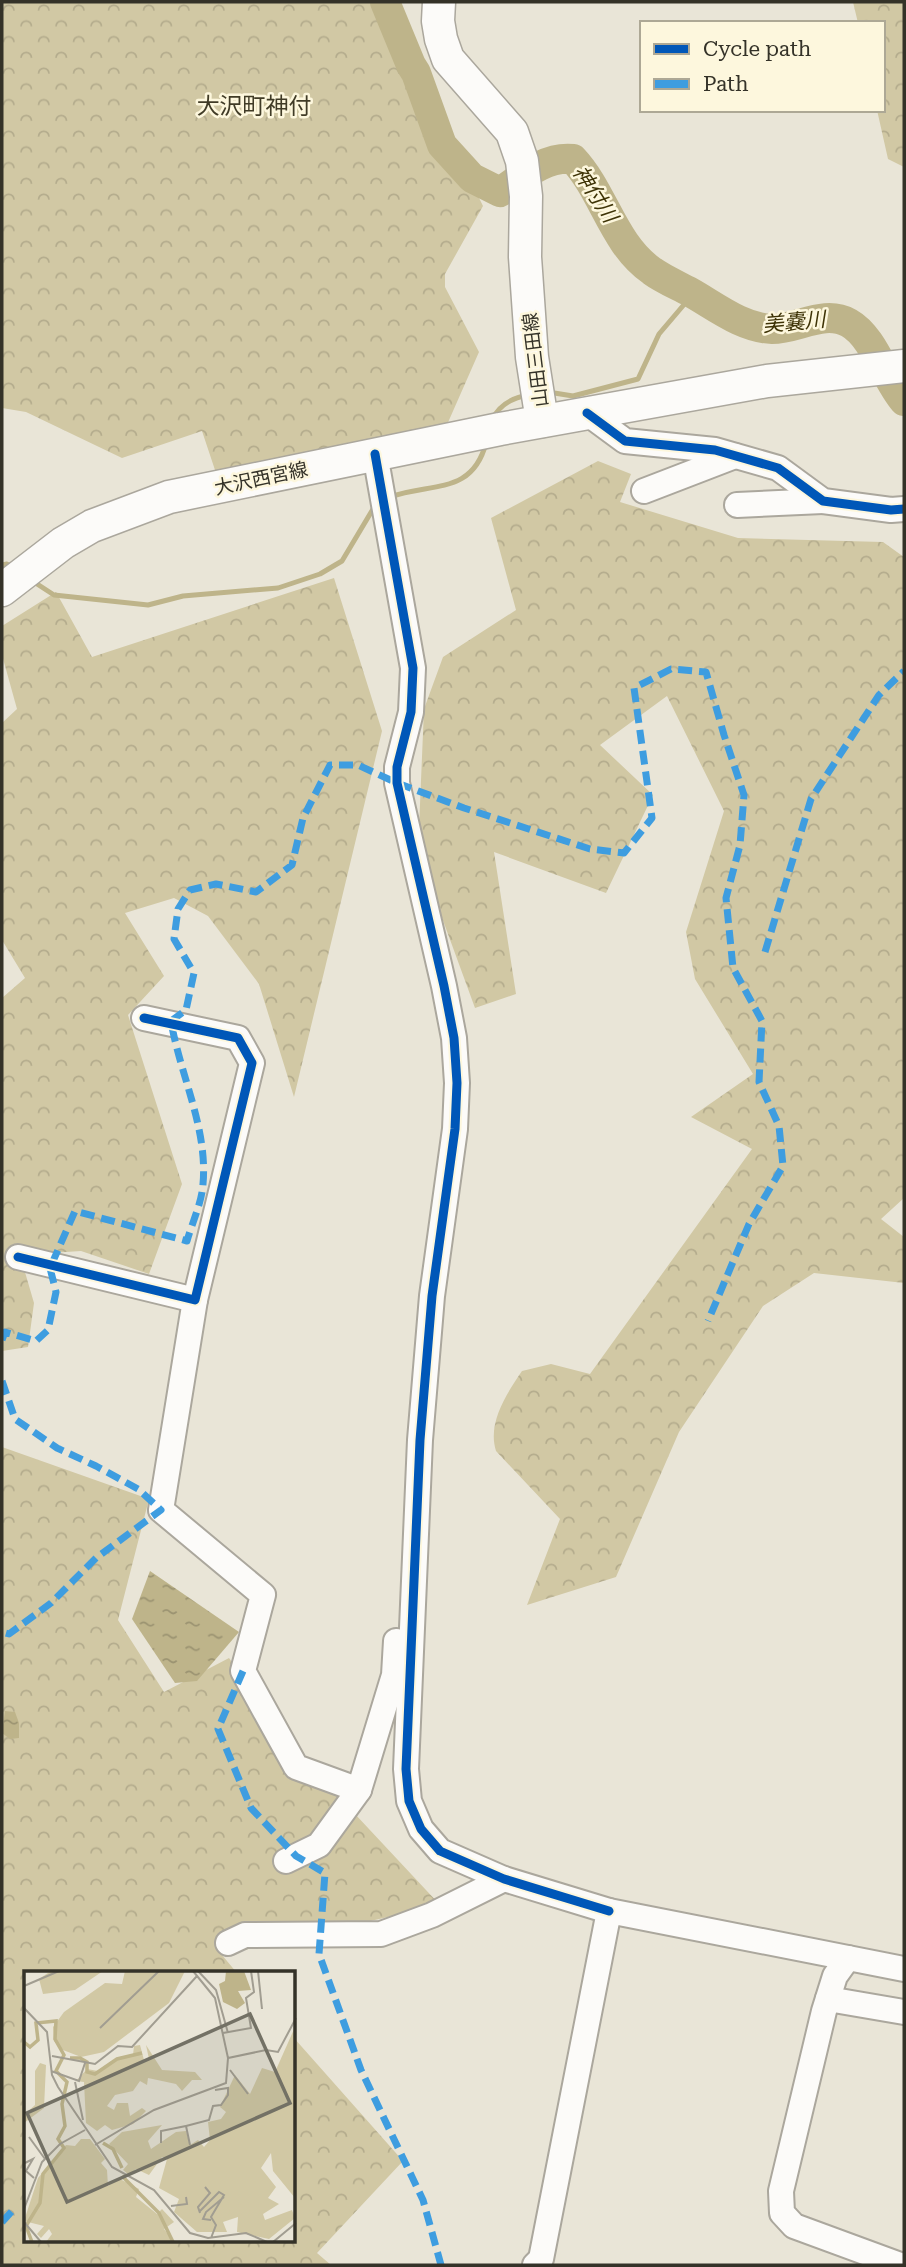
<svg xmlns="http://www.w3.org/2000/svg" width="906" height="2267" font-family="'Roboto Serif','Noto Sans JP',serif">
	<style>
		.forest { fill: url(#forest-crowns) }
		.water { fill: url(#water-ripples) }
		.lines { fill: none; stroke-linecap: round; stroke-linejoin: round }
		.stream { stroke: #beb48a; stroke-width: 5 }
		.river { stroke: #beb48a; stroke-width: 30 }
		.minor-casing { stroke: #aba79d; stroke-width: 28 }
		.major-casing { stroke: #aba79d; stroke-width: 35 }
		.minor { stroke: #fcfbf9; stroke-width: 24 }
		.major { stroke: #fcfbf9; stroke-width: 32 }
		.quiet { stroke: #3e9de0; stroke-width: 7; stroke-dasharray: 14 7; stroke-linecap: butt }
		.cycleway-casing { stroke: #fdf7dd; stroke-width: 13 }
		.cycleway { stroke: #0057b8; stroke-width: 9 }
		.labels { text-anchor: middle; stroke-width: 5; stroke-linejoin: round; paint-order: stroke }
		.street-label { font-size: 19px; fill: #343228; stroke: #fdf7dd }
		.water-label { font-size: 21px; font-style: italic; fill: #3e3306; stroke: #fdf7dd }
		.quarter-label { font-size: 23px; fill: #403b26; stroke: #fdf7dd }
		.inset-river { fill: none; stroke: #beb48a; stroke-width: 3.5 }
		.inset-road { fill: none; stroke: #a19d91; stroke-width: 2 }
		.view { fill: #737165; fill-opacity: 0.15; stroke: #737165; stroke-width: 3.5 }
		.inset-edge { fill: none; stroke: #343228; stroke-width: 3.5 }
	</style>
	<defs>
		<pattern id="forest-crowns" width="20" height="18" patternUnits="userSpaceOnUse" patternTransform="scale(1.75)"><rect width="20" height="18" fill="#d1c8a4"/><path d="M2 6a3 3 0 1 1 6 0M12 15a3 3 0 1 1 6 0" fill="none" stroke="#b4ac8d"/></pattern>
		<pattern id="water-ripples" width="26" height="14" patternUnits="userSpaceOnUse" patternTransform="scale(1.75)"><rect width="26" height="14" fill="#beb48a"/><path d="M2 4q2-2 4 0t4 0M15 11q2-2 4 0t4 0" fill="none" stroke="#9b9371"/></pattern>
	</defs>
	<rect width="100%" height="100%" fill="#e9e5d7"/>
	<!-- forest -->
	<g class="forest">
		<path d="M2,2h380l101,204 -38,68v13l34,65 -33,75 -227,55 -17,-51 -80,27 -96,-46 -24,-4z"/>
		<path d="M853,2h51v165l-16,-8 -11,-49h6v-87h-25z"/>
		<path d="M598,461l33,13 -11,28 118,36 145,4 21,15v641l-23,21 23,18v46l-90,-10 -51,33 -84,126 -63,145 -89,28 33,-86 -64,-68c-9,-28 11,-58 26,-80l29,-7 39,10 162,-225 -61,-32 62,-43 -58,-95 -9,-47 38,-121 -57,-115 -67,49 53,50 -47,98 -112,-41 22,142 -41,14 -57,-156 6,-143 19,-52 73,-47 -25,-92z"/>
		<path d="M334,578l48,153 -88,366 -35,-113 -51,-68 -34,-18 -49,15 39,63 -36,39 54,169 -33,90 -68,-23 -61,4 14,48 -6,44 -26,4v-353l23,-20 -23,-38v-217l15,-14 -15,-54v-29l54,-34 36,65z"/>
		<path d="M2,1447l147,52 -31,121 46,72 65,-34 69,95 142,152 -218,50 15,18h-211v268h268v-203l109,123 -86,92 14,12h-329z"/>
	</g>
	<!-- water -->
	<g class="water">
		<path d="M150,1571l89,61 -42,49 -22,2 -43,-64z"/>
		<path d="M5,1711l10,1 4,11v15l-9,1 -8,-6z"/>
	</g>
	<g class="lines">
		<!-- stream -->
		<g class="stream">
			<path d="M548,392l25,4 65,-17 21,-45 34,-40"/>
			<path d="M492,420c7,-15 19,-22 36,-25"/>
			<path d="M390,497c40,-15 82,-1 96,-54"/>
			<path d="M2,565l5,-1 8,5"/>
			<path d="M31,580l23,15 94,10 35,-9 95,-8 42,-14 22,-13 34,-57"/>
		</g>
		<!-- river -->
		<path class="river" d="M385,2l26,63 5,8 26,72 30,33 28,14c22,-15 45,-36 73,-33 31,33 40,85 79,112 11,8 25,14 38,21 25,14 52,36 82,37 26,0 52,-20 77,-6 25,14 36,56 55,78"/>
		<!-- minor casing -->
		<g class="minor-casing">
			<g id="minor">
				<path d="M587,413l38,28 90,9 63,18 45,33 68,9 13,-1"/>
				<path d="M375,454l38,214 -2,44 -14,55v16l47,203 10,52 3,45 -2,46 -23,167 -12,144 -14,329 3,32 12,28 19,22 64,28 105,32"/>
				<path d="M644,491l91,-35"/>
				<path d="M737,505l86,-4"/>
				<path d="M18,1257l177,43 57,-237 -14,-25 -94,-20"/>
				<path d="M195,1300l-34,210 102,85 -20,76 53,96 63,23 35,-115 2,-34"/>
				<path d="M286,1861l33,-16 40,-55"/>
				<path d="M228,1943l17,-8 136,-1 51,-19 72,-36"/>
				<path d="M848,1958l-13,18 -11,35 -43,180 1,22 12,13 106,39"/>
				<path d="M828,1999l76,13"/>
				<path d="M535,2265l6,-6 68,-348 295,58"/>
			</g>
		</g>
		<!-- major casing -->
		<g class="major-casing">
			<g id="major">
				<path d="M439,2l-1,19 3,18 7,20 64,73 10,29 4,35 -1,61 7,100 10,64"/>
				<path d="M2,590l61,-47 29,-17 77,-29 331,-68 267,-48 137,-15"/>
			</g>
		</g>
		<!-- minor -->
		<use href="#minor" class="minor"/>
		<!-- major -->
		<use href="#major" class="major"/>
		<!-- quiet -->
		<g class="quiet">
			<path d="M765,952l46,-153 68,-104 25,-24"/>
			<path d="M2,1340l3,-8 31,9 12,-11 8,-38 -6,-24 25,-57 112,30c5,-18 15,-39 16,-57 5,-56 -23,-109 -32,-163l15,-11 8,-37 -20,-34 4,-30 12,-19 26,-6 40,8 36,-27 11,-47 27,-53h28l39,18 67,25 126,41 34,4 28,-35 -18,-130 37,-19 35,3 18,63 20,60 -4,50 -14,53 7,70 29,53 -3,61 20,44 4,40 -34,58 -41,97"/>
			<path d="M2,1381l13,38 42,29 39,18 42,23 23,21 -65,48 -45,45 -42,31 -7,-2"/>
			<path d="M243,1671l-25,58 33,79 45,48 29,17 -6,81 42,116 62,130 18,65"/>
			<path d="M2,2222l13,-14"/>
		</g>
		<!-- cycleway casing -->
		<g class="cycleway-casing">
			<g id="cycleway">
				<path d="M587,413l38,28 90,9 63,18 45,33 68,9 13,-1"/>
				<path d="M375,454l38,214 -2,44 -14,55v16l47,203 10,52 3,45 -2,46 -23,167 -12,144 -14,329 3,32 12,28 19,22 64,28 105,32"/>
				<path d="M18,1257l177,43 57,-237 -14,-25 -94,-20"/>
			</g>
		</g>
		<!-- cycleway -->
		<use href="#cycleway" class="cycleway"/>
	</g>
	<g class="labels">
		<!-- street labels -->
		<g class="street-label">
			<text transform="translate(535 360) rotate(-97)" y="7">山田三田線</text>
			<text transform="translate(261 478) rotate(-12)" y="7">大沢西宮線</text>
		</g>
		<!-- water labels -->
		<g class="water-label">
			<text transform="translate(595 194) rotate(57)" y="7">神付川</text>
			<text transform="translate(794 322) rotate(-5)" y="7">美嚢川</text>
		</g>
		<!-- quarter labels -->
		<g class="quarter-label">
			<text x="254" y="114">大沢町神付</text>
		</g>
	</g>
	<!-- overview -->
	<g transform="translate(24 1971)">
		<rect width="271" height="271" fill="#e9e5d7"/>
		<path d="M27,0h52l-28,19 -32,4 -4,-15zM101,0h60l-16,32 -65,49 -23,5 -18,-7 -9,-9 -1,-14 11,-15 41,-29 17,1zM271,56v171l-22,-27 -2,-18 -10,15 15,19 -8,11 11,6 -16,10 2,6 27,-10 3,8 -26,21 -32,-7 1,-15 -15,5 4,10h-30l-23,-20 5,-13 -20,-11 8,-29 -5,-2 -13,18 -13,-6 -7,6 -6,-5 5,-6 -19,-20 13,-12 40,-7 -14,16 3,8 25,-17 10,-1 4,14 8,-5 6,7 6,-7 -2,-18 13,-3 5,-7 -6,-5 15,-32 15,19 12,-26 13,4zM116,74l4,15 5,-1 -3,-14 16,25 33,2 7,8h-10l-10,11 -6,-7 -28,-6 -1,7 -7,-4 -7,10 -18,4 -8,11 7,4 3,-7h11l2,13 12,-8 4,3 -13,13 -21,6 -7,-5 -8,6 -11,-8 -2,-41 -8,-1 11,-12 11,2 22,-14 13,-2 1,-9zM16,92l6,2 -2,43 -20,15v-8l11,-10v-34zM57,168h9l15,20 -4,4 6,7 1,16 10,-8 21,11 -3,8 21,17 5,-5 12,13 -10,7 10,13h-128l6,-8 -3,-5 -8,9 -4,-4 7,-8 -20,-5 14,-43 28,-33 9,1z" fill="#d1c8a4"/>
		<path d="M202,0h18l7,19 -13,1 7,12 -8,6 -14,-7 -4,-18 6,-3z" fill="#beb48a"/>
		<path class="inset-river" d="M0,71l6,5 8,-7 -2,-17 20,-2 -1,18 9,16 -8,16 11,11 -5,22 3,22 -7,13 6,9 -21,26 -3,29 -14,23 6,16M46,87h10l7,4v10l8,2 22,-15 25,-6M79,172l10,6 9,19M98,205l37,37 14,29"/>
		<path class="inset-road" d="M169,0l22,27 13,60 38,-8 12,2 18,-34M174,0l18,19 12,43M234,0l4,38M0,15l35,-15M0,37l23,24 5,43 6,12 54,80 42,23 36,43 18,5 38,-5 21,9M76,57l59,-57M199,62l28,-5 -5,-30 8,-6 -3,-21M28,85l43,8 23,-18 14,1 65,-71M206,99l18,24M27,100l28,10 6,-18M51,111l8,38M162,155l23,-6 4,-14 8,-1 7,-10v-7l-13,2M5,166l16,22M137,172v-12l25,-5 4,19M71,174l59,-35 72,-27 2,-25M1,192l8,-4 -7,12 8,7M147,235l16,-2 -1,-7M0,238l18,-47 18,-18 25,-14M176,240l19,-19 5,3 -13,22 5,8 -5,13M176,242l-2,-6 12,-14 -5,-6M187,249l-8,-1 3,-7 18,-15M0,251l17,20M249,271l23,-19"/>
		<path class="view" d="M226,43l40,89 -223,99 -40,-89z"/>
		<rect width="271" height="271" class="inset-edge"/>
	</g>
	<!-- border -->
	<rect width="906" height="2267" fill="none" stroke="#343228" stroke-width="7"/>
	<!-- legend -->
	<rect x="640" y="21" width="245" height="91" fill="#fdf7dd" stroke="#ada895" stroke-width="2"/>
	<rect x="654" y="44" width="35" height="10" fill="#0057b8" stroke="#ada895" stroke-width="2"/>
	<text x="703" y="56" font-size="21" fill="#343228">Cycle path</text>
	<rect x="654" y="79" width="35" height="10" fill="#3e9de0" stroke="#ada895" stroke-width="2"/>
	<text x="703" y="91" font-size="21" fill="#343228">Path</text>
</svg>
